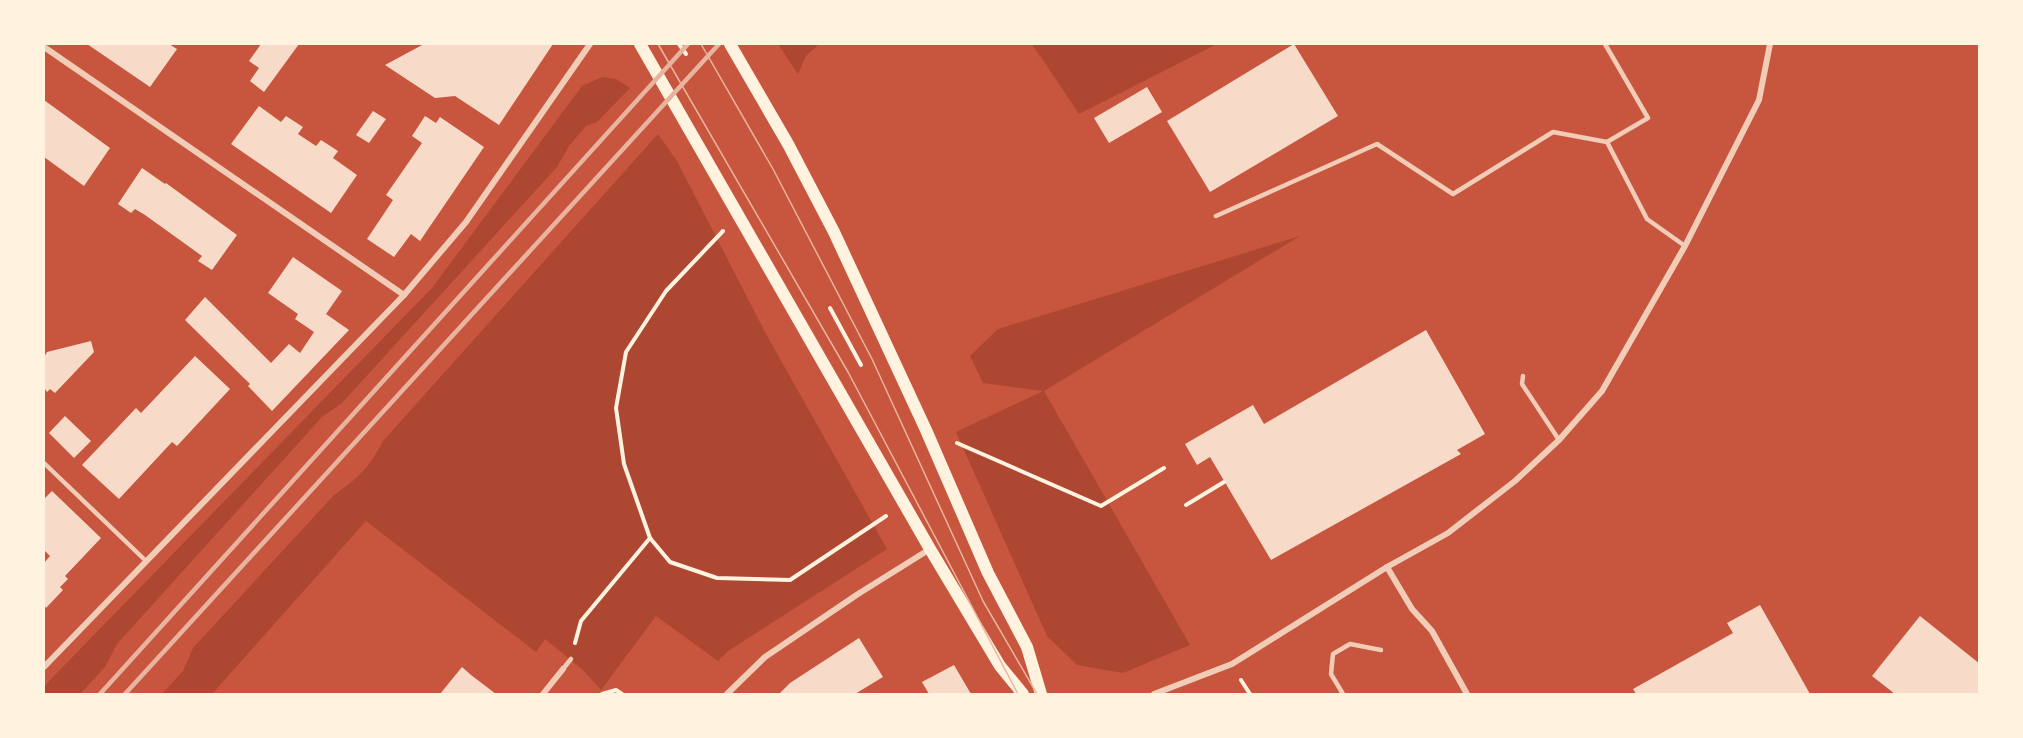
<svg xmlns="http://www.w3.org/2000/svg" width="2023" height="738" font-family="'PT Sans Narrow',sans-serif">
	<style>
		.green { fill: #ae4732 }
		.building { fill: #f7dbc8 }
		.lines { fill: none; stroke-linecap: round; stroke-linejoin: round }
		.path { stroke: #fff3e0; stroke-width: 4 }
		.service { stroke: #f1ccb7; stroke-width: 4.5 }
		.minor { stroke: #f1ccb7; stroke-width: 6 }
		.secondary { stroke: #fff3e0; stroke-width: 12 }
		.tram { stroke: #e9b49f; stroke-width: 1.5 }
		.rail { stroke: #e9b49f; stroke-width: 4.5 }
	</style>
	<rect width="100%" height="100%" fill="#c8553d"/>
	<!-- green -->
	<g class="green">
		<path d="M778,44h41l-13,12 -8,18z"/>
		<path d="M1032,44h185l-138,70z"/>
		<path d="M602,77l14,2 14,9 -33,34 -11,4 -17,20 -12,21 -215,236 -20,14 -205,227 -12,23 -25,27h-36v-7l8,-9 380,-390 150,-202z"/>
		<path d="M658,134l19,27 89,173 121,215 -159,102 -10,10 -62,-45 -55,74 -18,-20 -38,-31 -9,13 -170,-131 -154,173h-50l21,-23 10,-23 141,-153c24,-16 36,-29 49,-54z"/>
		<path d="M1300,236l-256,155 146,254 -67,28 -46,-8 -30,-29 -91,-204 87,-41 -60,-8 -13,-27 28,-27z"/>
	</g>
	<!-- building -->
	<g class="building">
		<path d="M87,44h82l8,5 -27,38z"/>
		<path d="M261,44h38l-35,48 -14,-11 9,-13 -10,-7z"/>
		<path d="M424,44h129l-54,81 -44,-29 -20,2 -50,-33z"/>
		<path d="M1294,44l44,72 -128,76 -43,-71z"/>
		<path d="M1147,87l15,25 -53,31 -15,-25z"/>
		<path d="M44,100l66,48 -26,38 -40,-29z"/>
		<path d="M259,106l22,16 5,-6 17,11 -5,7 18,12 5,-6 17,11 -5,7 24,17 -26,38 -100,-69z"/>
		<path d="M373,111l13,8 -17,24 -13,-8z"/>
		<path d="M425,116l11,7 4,-6 44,30 -64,94 -9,-7 -17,23 -27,-18 26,-39 -7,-5 36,-52 -10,-7z"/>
		<path d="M142,168l23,16 1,-1 71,52 -25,35 -14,-9 4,-5 -57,-41 -10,-6 -4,4 -13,-9z"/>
		<path d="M293,257l49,34 -16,23 23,16 -77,81 -24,-25 2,-2 -65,-64 20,-23 66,66 18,-19 11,9 14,-21 -19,-13 3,-5 -30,-21z"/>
		<path d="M1426,330l59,104 -28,16 4,4 -190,106 -61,-103 -13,8 -12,-21 68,-39 11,19z"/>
		<path d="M91,341l3,11 -39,41 -5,-4 -3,3 -3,-4v-31l3,-5z"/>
		<path d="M195,356l35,33 -53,57 -5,-4 -53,57 -37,-34 54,-57 5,5z"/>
		<path d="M65,416l26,25 -17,17 -25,-25z"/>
		<path d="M52,491l49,47 -36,38 3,3 -8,8 3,3 -17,18 -2,-3v-42l6,-7 -6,-6v-51z"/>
		<path d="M1760,605l50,89h-174l-3,-5 100,-56 -6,-10z"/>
		<path d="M1920,616l60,48v30h-85l-23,-18z"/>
		<path d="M859,638l24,39 -28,17h-76l11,-11z"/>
		<path d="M954,665l17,29h-42l-7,-12z"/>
		<path d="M462,667l9,8 25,19h-56z"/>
	</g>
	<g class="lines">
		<!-- path -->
		<g class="path">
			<path d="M679,44l7,10"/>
			<path d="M830,308l31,57"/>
			<path d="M957,443l144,63 63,-38"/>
			<path d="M1186,505l38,-23"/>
			<path d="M650,538l20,24 47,16 73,2 96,-64"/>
			<path d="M575,643l6,-22 69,-83 -26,-74 -8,-56 10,-56 40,-61 57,-60"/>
			<path d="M1241,680l9,14"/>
			<path d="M602,694l14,-4 6,4"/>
		</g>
		<!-- service -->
		<g class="service">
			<path d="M1605,44l43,74 -41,24 40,77 38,27"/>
			<path d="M1216,216l161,-72 76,50 100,-62 54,10"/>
			<path d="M1523,376l-1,8 37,56"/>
			<path d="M44,463l102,98"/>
			<path d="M563,669l8,-10"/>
			<path d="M1343,694l-12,-20 2,-20 17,-10 31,6"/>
		</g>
		<!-- minor -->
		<g class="minor">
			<path d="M44,47l360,248"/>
			<path d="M1387,567l25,42 20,22 35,63"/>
			<path d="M44,667l360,-372 62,-73 124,-178"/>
			<path d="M543,694l20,-25"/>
			<path d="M727,694l38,-37 93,-63 72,-45"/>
			<path d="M1154,694l78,-30 155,-97 61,-34 67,-52 44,-41 43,-49 83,-145 74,-146 11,-56"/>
		</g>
		<!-- secondary -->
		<g class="secondary">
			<path d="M640,44l290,505 70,117 23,28"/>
			<path d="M730,44l58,100 46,88 92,198 62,143 39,74 14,47"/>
		</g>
		<!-- tram -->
		<g class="tram">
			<path d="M658,44l190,328 170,322"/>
			<path d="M701,44l72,125 99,190 111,242 54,93"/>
		</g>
		<!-- rail -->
		<g class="rail">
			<path d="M100,694l588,-650"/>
			<path d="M125,694l594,-650"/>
		</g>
	</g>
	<!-- border -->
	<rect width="2023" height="738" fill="none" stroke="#fff3e0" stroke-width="90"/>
</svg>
